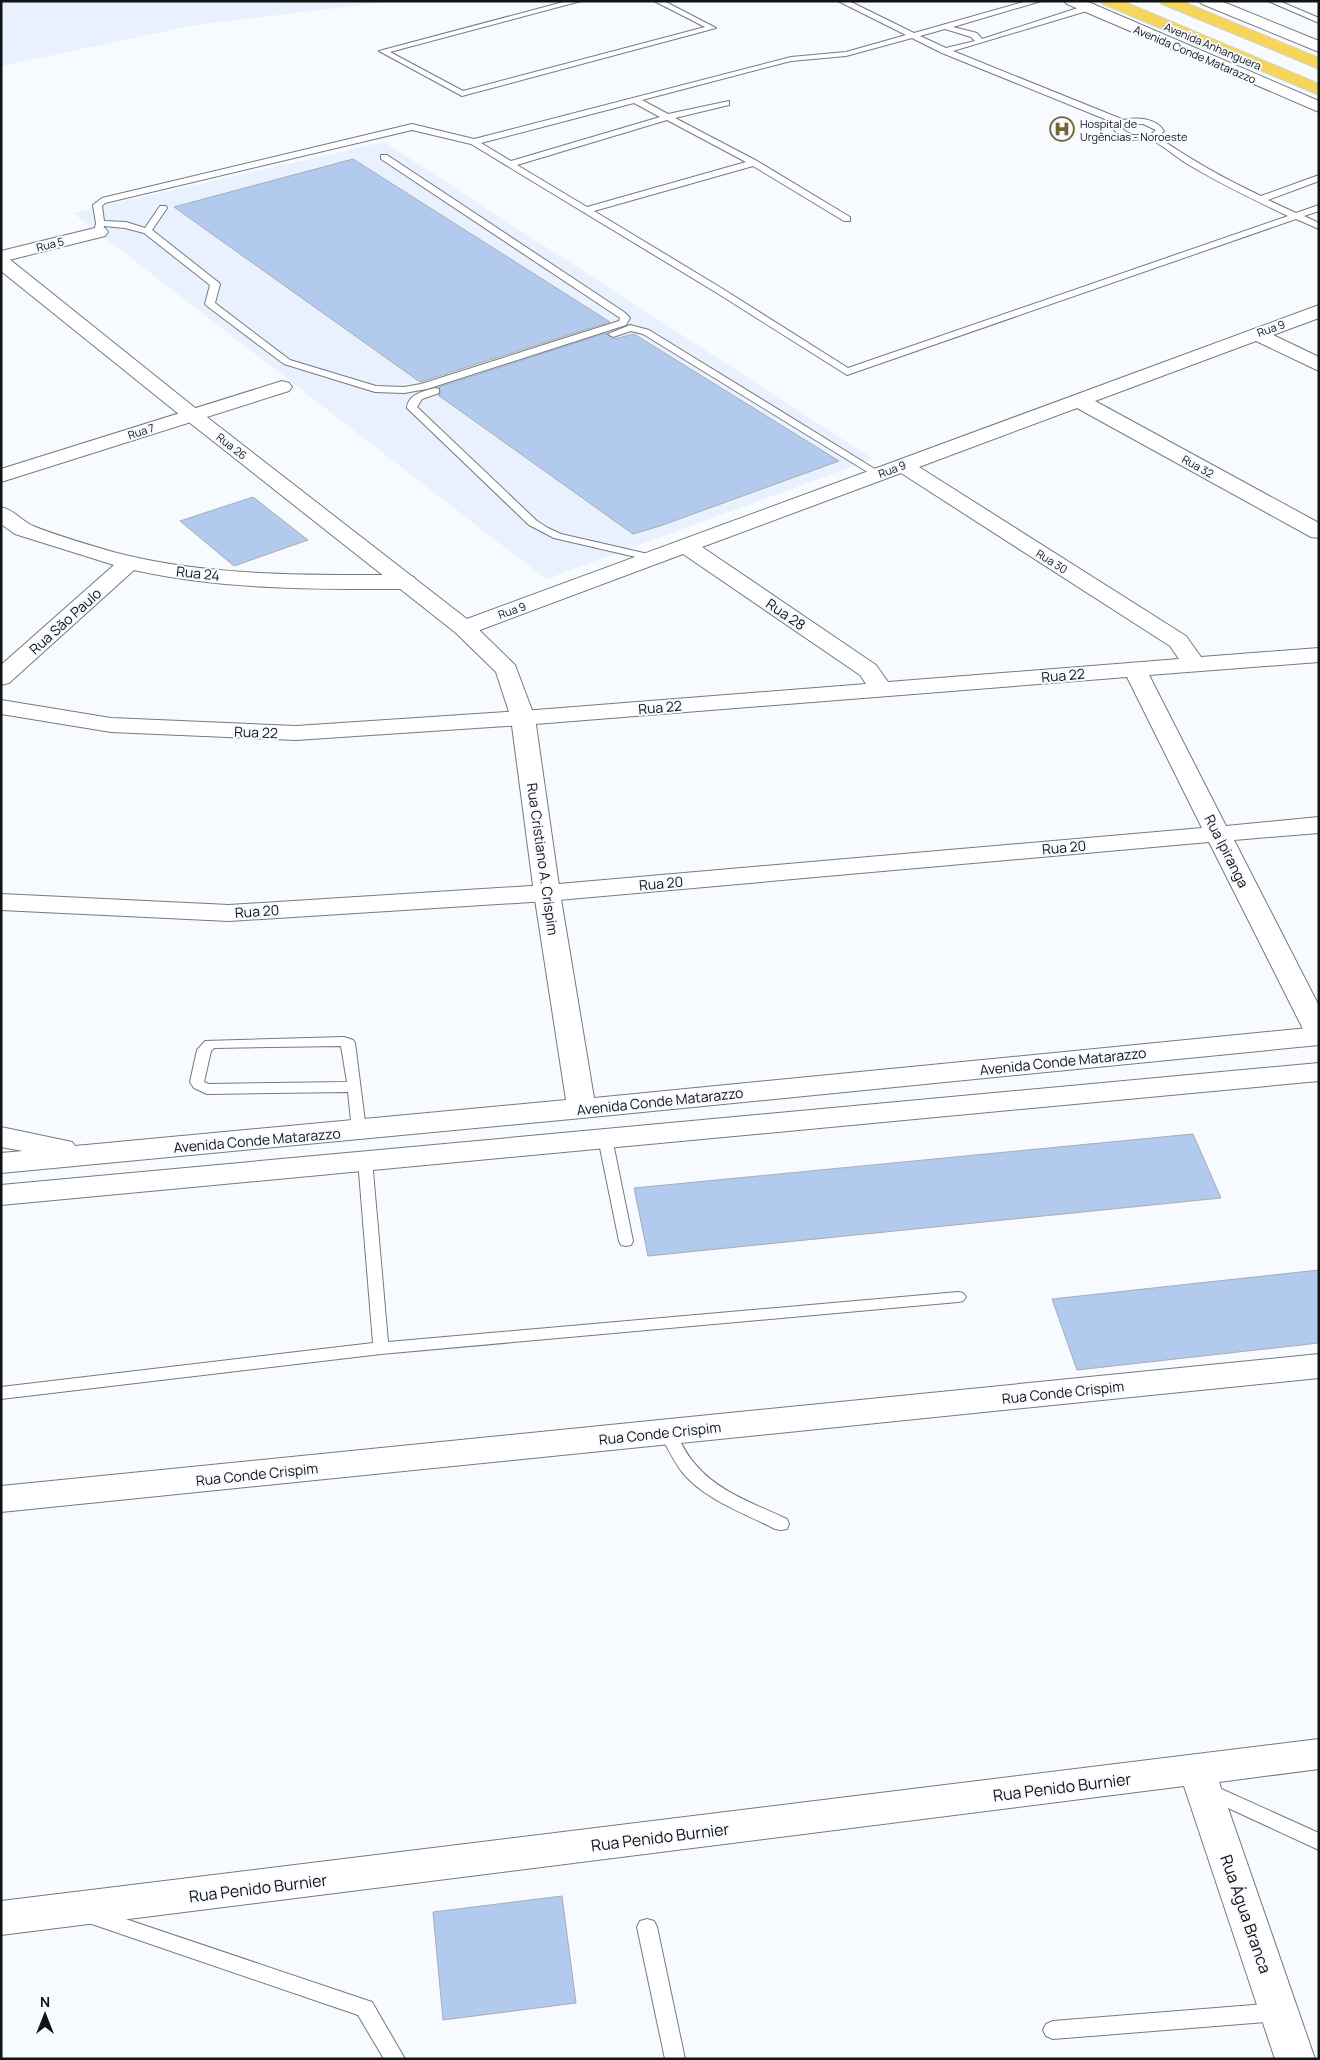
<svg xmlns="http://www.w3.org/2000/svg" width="1320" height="2060" font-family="Manrope,sans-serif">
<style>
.built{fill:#e8f1fd}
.building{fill:#b1caed;stroke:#a9adb2}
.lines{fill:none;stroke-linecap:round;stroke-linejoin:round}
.lane-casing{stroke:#767a7f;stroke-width:2}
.street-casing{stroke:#767a7f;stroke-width:2}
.secondary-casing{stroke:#767a7f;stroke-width:2}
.highway-casing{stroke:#d4d4d5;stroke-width:2}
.lane{fill:#fff;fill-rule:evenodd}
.street{fill:#fff;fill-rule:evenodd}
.secondary{fill:#fff;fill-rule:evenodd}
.highway{fill:#f5d55a;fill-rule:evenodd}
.labels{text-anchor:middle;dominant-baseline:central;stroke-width:4;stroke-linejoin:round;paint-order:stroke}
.far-street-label{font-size:11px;fill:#111214;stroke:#f7fafe}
.far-poi-label{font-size:11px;fill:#111214;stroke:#f7fafe;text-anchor:start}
.street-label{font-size:14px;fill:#111214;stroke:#f7fafe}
.near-street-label{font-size:16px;fill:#111214;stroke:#f7fafe}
</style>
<rect width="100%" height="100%" fill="#f7fafe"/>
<g class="built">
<polygon points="1,1 394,1 195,25 1,66"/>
<polygon points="384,142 873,459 546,579 73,213"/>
</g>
<g class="building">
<polygon points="353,159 610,322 420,382 174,207"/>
<polygon points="606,333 614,339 634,334 839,461 660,526 633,534 438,395 441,393 439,387"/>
<polygon points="253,497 308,540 234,566 180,521"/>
<polygon points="1193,1134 1221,1198 648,1256 634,1188"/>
<polygon points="1319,1270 1319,1343 1077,1370 1052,1299"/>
<polygon points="562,1896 576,2003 443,2020 433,1912"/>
</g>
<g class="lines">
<g class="lane-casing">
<g id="lane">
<polygon points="567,1 581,1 390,52 463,91 705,27 654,1 664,1 716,28 462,96 379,51"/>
<path d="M 838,1 L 849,1 L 914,33 L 1027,1 L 1041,1 L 953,27 L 977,33 L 982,39 L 1084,6 L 1090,6 L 1090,10 L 953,51 L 1124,120 C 1137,117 1156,118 1164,131 L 1158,137 C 1191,160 1225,179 1261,196 L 1319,175 L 1319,181 L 1268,200 L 1296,213 L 1319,205 L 1319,211 L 1304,216 L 1319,223 L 1319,229 L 1296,219 L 847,375 L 717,293 L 471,144 L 412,130 L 105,203 L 102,206 L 104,221 L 126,222 L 145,228 L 160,206 L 166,206 L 167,208 L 152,230 L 218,282 L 220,284 L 215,303 L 290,360 L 376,386 L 404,387 L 421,384 L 619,321 L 620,318 L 381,159 L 381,155 L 387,155 L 624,312 L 630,318 L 626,325 L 427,389 L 404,393 L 375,392 L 284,364 L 207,306 L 205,304 L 210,285 L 144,233 L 125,228 L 104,226 L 102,234 L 99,235 L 94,232 L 96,223 L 93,205 L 102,198 L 412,124 L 474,139 L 791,57 L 846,52 L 906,35 ZM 945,29 L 971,37 L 975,41 L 946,48 L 920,36 ZM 912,38 L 942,53 L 1117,124 L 1113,128 C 1126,149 1142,134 1154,141 C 1166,148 1177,158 1189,165 C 1221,184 1254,200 1288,216 L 848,368 L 723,289 L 594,211 L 753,166 L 844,221 L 850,221 L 850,217 L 757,161 L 675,118 L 729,105 L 729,101 L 668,114 L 642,100 L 791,61 L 846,56 ZM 634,103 L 660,117 L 511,161 L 481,143 ZM 667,120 L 746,162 L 587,207 L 517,165 ZM 1129,124 L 1143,124 L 1156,130 L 1150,135 L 1132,135 L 1122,129 Z"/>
<polygon points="1268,1 1279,1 1319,18 1319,23"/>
<polygon points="630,325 649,330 883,474 882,476 874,476 643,334 631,331 613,337 608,334"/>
<path d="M 435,388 L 439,389 L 439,393 L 422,399 L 417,407 L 537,521 L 548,528 L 561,534 L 657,556 L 658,558 L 657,560 L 653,561 L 554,538 L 529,525 L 407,408 C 408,394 424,391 435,388 Z"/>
<path d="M 344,1037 L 353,1040 L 355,1043 L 366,1130 L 364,1133 L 354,1133 L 352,1130 L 348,1092 L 207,1094 L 194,1088 L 190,1082 L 197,1050 L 205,1041 ZM 341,1046 L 347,1082 L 209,1084 L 204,1082 L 211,1051 L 214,1048 Z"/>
<polygon points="605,1133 610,1135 612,1138 633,1241 631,1245 626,1246 621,1245 619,1241 598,1138 600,1135"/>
<polygon points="365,1155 370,1157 372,1160 388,1342 958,1292 963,1293 966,1297 963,1301 958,1302 381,1354 1,1399 1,1387 373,1343 358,1160 360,1157"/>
<path d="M 667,1426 L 673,1428 C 680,1440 685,1453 695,1464 C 718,1492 755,1504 787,1519 L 789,1524 L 787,1529 L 781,1530 L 775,1529 C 744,1513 705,1500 682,1472 C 673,1460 666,1445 659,1432 L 661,1428 Z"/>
<polygon points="1208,1783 1319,1833 1319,1850 1202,1796 1199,1791 1202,1786"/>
<polygon points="90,1907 372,2002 405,2059 384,2059 358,2015 83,1921 81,1915 83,1909"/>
<polygon points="647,1919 654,1921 657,1927 685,2059 665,2059 637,1927 640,1921"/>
<polygon points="1279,2003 1286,2006 1289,2012 1286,2018 1279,2021 1053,2039 1046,2036 1043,2030 1046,2024 1053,2021"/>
</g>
</g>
<g class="street-casing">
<g id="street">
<polygon points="99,227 105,228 108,232 105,236 1,262 1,251"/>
<path d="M 1319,305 L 1319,318 L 1273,335 L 1319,357 L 1319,371 L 1256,341 L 1095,401 L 1319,523 L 1319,538 L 1311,537 L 1077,408 L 919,467 L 1186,636 L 1201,657 L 1319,648 L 1319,662 L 1149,675 L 1226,826 L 1319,817 L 1319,833 L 1234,840 L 1319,1006 L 1319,1042 L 1309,1039 L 1305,1033 L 1209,842 L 547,901 L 229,921 L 1,910 L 1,894 L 229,905 L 547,885 L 1202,828 L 1127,677 L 523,725 L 296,740 L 111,732 L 1,714 L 1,700 L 111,718 L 296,726 L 523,711 L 866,684 L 860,675 L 683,554 L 472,633 L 464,635 L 456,633 L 453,628 L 456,623 ZM 901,473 L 1170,646 L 1179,659 L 888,682 L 876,665 L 702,547 Z"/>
<polygon points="282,381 289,383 292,387 289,391 1,482 1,469"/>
<path d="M 1,507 C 14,510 22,521 33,526 C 58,536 86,544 113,552 C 207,577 309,575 406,575 L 414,577 L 417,582 L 414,587 L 406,589 C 316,589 223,590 134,570 L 9,683 L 1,685 L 1,665 L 114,565 L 15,534 L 1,524 Z"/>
<polygon points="1319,1354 1319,1378 1,1512 1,1486"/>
<polygon points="1319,1739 1319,1769 1219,1782 1315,2059 1275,2059 1184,1786 1,1935 1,1901"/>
</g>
</g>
<g class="secondary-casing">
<g id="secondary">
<polygon points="1064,1 1086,1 1319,101 1319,112 1067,4"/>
<polygon points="1199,1 1221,1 1319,41 1319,52 1202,4"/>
<polygon points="1,257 8,258 199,411 472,623 515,665 535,718 560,893 594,1098 1319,1027 1319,1045 582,1118 1,1173 1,1153 23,1151 1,1147 1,1127 72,1142 75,1146 566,1100 534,893 511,718 496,672 456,633 185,419 1,271"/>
<polygon points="1319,1063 1319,1081 1,1205 1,1185"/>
</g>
</g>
<g class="highway-casing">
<g id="highway">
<polygon points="1100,1 1122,1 1319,84 1319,95 1103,4"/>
<polygon points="1159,1 1181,1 1319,58 1319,69 1162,4"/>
</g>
</g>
<use href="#lane" class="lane"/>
<use href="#street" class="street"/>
<use href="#secondary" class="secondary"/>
<use href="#highway" class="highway"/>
</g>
<defs>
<g id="hospital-ring" transform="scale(1.25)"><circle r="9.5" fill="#f7fafe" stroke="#736432" stroke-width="1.5"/><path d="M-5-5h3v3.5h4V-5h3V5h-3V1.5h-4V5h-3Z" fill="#736432"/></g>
</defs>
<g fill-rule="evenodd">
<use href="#hospital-ring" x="1062" y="129"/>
</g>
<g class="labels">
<g class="far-street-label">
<text transform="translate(1213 46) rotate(23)">Avenida Anhanguera</text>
<text transform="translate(1195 54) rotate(23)">Avenida Conde Matarazzo</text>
<text transform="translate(50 244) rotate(-14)">Rua 5</text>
<text transform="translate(1271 328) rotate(-20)">Rua 9</text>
<text transform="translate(141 431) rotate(-18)">Rua 7</text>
<text transform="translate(232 446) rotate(38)">Rua 26</text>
<text transform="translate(1198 466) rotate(29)">Rua 32</text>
<text transform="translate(892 469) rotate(-21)">Rua 9</text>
<text transform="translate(1052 561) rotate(32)">Rua 30</text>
<text transform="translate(512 610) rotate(-20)">Rua 9</text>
</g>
<g class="far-poi-label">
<text x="1080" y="123">Hospital de<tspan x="1080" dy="13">Urgências - Noroeste</tspan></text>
</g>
<g class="street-label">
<text transform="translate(198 573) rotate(6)">Rua 24</text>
<text transform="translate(786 614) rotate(34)">Rua 28</text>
<text transform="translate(65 621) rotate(-42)">Rua São Paulo</text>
<text transform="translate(1063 675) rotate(-5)">Rua 22</text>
<text transform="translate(660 707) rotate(-5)">Rua 22</text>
<text transform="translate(256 732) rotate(2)">Rua 22</text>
<text transform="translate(1064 847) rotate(-5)">Rua 20</text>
<text transform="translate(1227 851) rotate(63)">Rua Ipiranga</text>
<text transform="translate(543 859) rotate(82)">Rua Cristiano A. Crispim</text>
<text transform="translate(661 883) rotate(-5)">Rua 20</text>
<text transform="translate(257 911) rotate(-4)">Rua 20</text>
<text transform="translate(1063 1061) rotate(-6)">Avenida Conde Matarazzo</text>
<text transform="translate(660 1101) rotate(-6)">Avenida Conde Matarazzo</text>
<text transform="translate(257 1140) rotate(-5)">Avenida Conde Matarazzo</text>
<text transform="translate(1063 1392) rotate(-6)">Rua Conde Crispim</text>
<text transform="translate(660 1433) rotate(-6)">Rua Conde Crispim</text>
<text transform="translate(257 1474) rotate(-6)">Rua Conde Crispim</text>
</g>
<g class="near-street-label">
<text transform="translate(1062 1787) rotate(-7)">Rua Penido Burnier</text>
<text transform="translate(660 1837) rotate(-7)">Rua Penido Burnier</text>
<text transform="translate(258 1888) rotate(-7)">Rua Penido Burnier</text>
<text transform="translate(1246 1914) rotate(71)">Rua Água Branca</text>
</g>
</g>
<rect width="1320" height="2060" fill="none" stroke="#111214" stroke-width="5"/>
<g transform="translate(45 2015)" stroke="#f7fafe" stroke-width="4" paint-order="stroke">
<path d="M0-4L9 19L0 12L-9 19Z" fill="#111214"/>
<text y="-8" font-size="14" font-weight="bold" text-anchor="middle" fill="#111214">N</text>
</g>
</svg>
